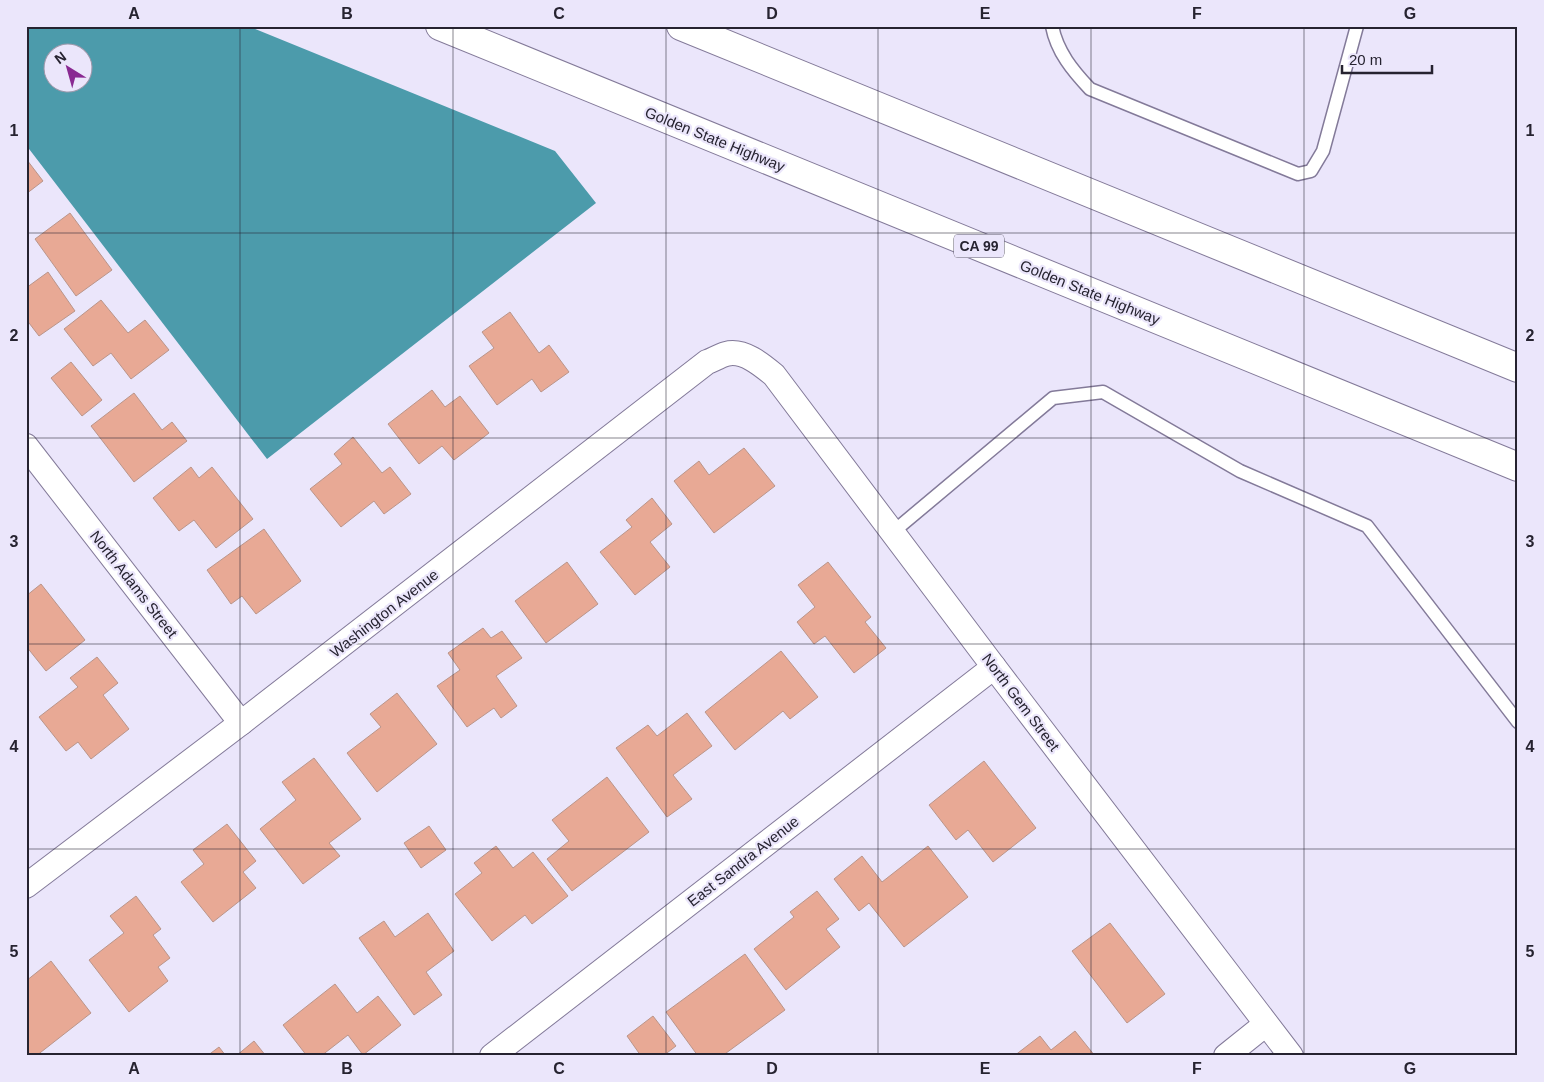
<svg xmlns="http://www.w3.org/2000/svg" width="1544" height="1082" font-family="Arial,sans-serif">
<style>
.water{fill:#4c9bab;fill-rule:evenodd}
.building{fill:#e8a995;stroke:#ba958a}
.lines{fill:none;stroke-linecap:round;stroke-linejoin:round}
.lane-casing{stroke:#837a99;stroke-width:15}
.street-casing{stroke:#837a99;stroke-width:26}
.highway-casing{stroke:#837a99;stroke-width:30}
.lane{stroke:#fff;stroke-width:12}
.street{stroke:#fff;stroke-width:24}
.highway{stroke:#fff;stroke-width:28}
.grid{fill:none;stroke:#262330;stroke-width:1;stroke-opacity:0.55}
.labels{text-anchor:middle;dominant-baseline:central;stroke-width:4.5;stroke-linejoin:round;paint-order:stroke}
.shield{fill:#ebe6fb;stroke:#615e6d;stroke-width:1}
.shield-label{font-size:14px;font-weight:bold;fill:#262330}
.street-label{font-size:15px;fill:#262330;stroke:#ebe6fb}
.neatline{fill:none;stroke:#262330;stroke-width:2}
.grid-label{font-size:16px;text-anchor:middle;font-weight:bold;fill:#262330}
</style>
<rect width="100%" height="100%" fill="#ebe6fb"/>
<path class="water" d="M 26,26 L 248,26 L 555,151 L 596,203 L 267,459 L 26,145 ZM 52,52 L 82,52 L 82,82 L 52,82 Z"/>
<g class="building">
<polygon points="27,160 43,181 26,194 26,161"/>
<polygon points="70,213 112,270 76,296 35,239"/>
<polygon points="48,272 75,311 39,336 26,319 26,288"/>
<polygon points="101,300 128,333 145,320 169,350 131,379 111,353 93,366 64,329"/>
<polygon points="510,312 539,353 549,345 569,372 541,392 532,379 497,405 469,366 494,348 482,332"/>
<polygon points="71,362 102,400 82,416 51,378"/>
<polygon points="432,390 445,407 460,396 489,433 454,460 442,446 419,464 388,424"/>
<polygon points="134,393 162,430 172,422 187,441 134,482 91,426"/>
<polygon points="353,437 382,473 390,467 411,494 384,514 374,501 341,527 310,489 342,464 334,454"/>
<polygon points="744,448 775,486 714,533 674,481 699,461 709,475"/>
<polygon points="191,467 199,478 212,467 253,519 216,548 194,520 179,531 153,498"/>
<polygon points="652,498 672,524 650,542 670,567 635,595 600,552 632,527 626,520"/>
<polygon points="264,529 301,581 256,614 242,596 231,604 207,570"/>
<polygon points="567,562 598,604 546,643 515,601"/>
<polygon points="828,562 871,617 865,622 886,648 854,673 825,636 814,644 797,622 815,607 798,585"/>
<polygon points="41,584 85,640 46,671 26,646 26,596"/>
<polygon points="483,628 491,638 502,631 522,658 496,676 517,706 501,718 494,708 467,727 437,686 460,670 448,653"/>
<polygon points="781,651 818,697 790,719 783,711 735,750 705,712"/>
<polygon points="97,657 118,683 103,695 129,729 91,759 78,742 66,751 39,717 78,687 70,678"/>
<polygon points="397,693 437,744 377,792 347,753 381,727 370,714"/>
<polygon points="687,713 712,746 673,775 692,799 667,817 616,748 648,725 657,736"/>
<polygon points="314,758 361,819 329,843 340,856 303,884 260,829 296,800 282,782"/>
<polygon points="984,761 1036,828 993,862 968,830 956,840 929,805"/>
<polygon points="607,777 649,832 572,891 547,859 569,841 552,820"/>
<polygon points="227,824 256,861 243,872 256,888 213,922 181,882 204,864 193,850"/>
<polygon points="429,826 446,850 421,868 404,843"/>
<polygon points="496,846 513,868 533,852 568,896 532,924 525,915 492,941 455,894 482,873 474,863"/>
<polygon points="928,846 968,897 904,947 869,903 859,911 834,879 862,856 882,882"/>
<polygon points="817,891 839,919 826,929 840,947 786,990 754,949 794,917 790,912"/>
<polygon points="136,896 161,929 153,935 170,958 158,967 168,981 129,1012 89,960 124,933 110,916"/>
<polygon points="428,913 454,951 426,972 442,995 414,1015 359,938 384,921 395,937"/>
<polygon points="1110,923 1165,994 1127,1023 1072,951"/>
<polygon points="745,954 785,1010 722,1056 698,1056 666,1012"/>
<polygon points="51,961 91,1013 36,1056 26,1056 26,1001 28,1000 26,997 26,981"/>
<polygon points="335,984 357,1013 378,996 401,1025 363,1055 348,1035 321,1056 307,1056 283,1025"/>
<polygon points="653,1016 676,1046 663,1056 641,1056 627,1036"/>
<polygon points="1075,1031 1095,1056 1014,1056 1040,1036 1051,1050"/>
<polygon points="254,1041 266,1056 236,1056"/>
<polygon points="219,1047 226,1056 207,1056"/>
</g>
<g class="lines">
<g class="lane-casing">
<g id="lane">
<path d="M 1052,26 C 1057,52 1073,71 1090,89 L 1298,174 L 1311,171 L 1323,151 L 1357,26"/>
<polyline points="893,532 1053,398 1103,392 1240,471 1367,526 1518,722"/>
</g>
</g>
<g class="street-casing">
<g id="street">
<polyline points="26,446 241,723"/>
<path d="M 26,886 L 241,723 L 707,362 C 713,360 719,356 726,354 C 743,349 762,365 774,375 L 994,667 L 1291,1056"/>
<polyline points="492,1056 994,667"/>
<polyline points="1226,1056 1266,1024"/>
</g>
</g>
<g class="highway-casing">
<g id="highway">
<polyline points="440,26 1518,467"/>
<polyline points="681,26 1518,368"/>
</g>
</g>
<use href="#lane" class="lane"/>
<use href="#street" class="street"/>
<use href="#highway" class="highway"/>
</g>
<path class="grid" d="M 240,26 L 240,1056M 453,26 L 453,1056M 666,26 L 666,1056M 878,26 L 878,1056M 1091,26 L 1091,1056M 1304,26 L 1304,1056M 26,233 L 1518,233M 26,438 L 1518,438M 26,644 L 1518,644M 26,849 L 1518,849"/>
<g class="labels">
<rect class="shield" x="954" y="234.5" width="50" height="23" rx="4"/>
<g class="shield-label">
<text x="979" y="246">CA 99</text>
</g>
<g class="street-label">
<text transform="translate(715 139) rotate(22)">Golden State Highway</text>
<text transform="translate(1090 292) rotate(22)">Golden State Highway</text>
<text transform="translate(134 584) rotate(52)">North Adams Street</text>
<text transform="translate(384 613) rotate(-38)">Washington Avenue</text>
<text transform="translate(1021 702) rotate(53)">North Gem Street</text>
<text transform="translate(743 861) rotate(-38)">East Sandra Avenue</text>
</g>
</g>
<rect width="1544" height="1082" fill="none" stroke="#ebe6fb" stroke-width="55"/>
<g transform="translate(68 68) rotate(323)"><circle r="24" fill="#ebe6fb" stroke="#9c98aa"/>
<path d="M0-4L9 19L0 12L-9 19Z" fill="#892992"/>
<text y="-8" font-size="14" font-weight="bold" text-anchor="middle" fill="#262330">N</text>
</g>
<path d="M1342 65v8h90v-8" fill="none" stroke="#262330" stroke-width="2.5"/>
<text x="1349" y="65" font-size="15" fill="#262330" stroke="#ebe6fb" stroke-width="4" paint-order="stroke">20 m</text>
<rect x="28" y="28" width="1488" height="1026" class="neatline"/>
<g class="grid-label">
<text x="134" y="19">A</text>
<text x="347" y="19">B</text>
<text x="559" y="19">C</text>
<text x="772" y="19">D</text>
<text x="985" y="19">E</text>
<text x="1197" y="19">F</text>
<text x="1410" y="19">G</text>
<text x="14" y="136">1</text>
<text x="1530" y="136">1</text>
<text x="14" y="341">2</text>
<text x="1530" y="341">2</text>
<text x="14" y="547">3</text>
<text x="1530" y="547">3</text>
<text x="14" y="752">4</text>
<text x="1530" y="752">4</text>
<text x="14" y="957">5</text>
<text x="1530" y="957">5</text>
<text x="134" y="1074">A</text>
<text x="347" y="1074">B</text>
<text x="559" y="1074">C</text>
<text x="772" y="1074">D</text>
<text x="985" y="1074">E</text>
<text x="1197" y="1074">F</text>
<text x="1410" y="1074">G</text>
</g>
</svg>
